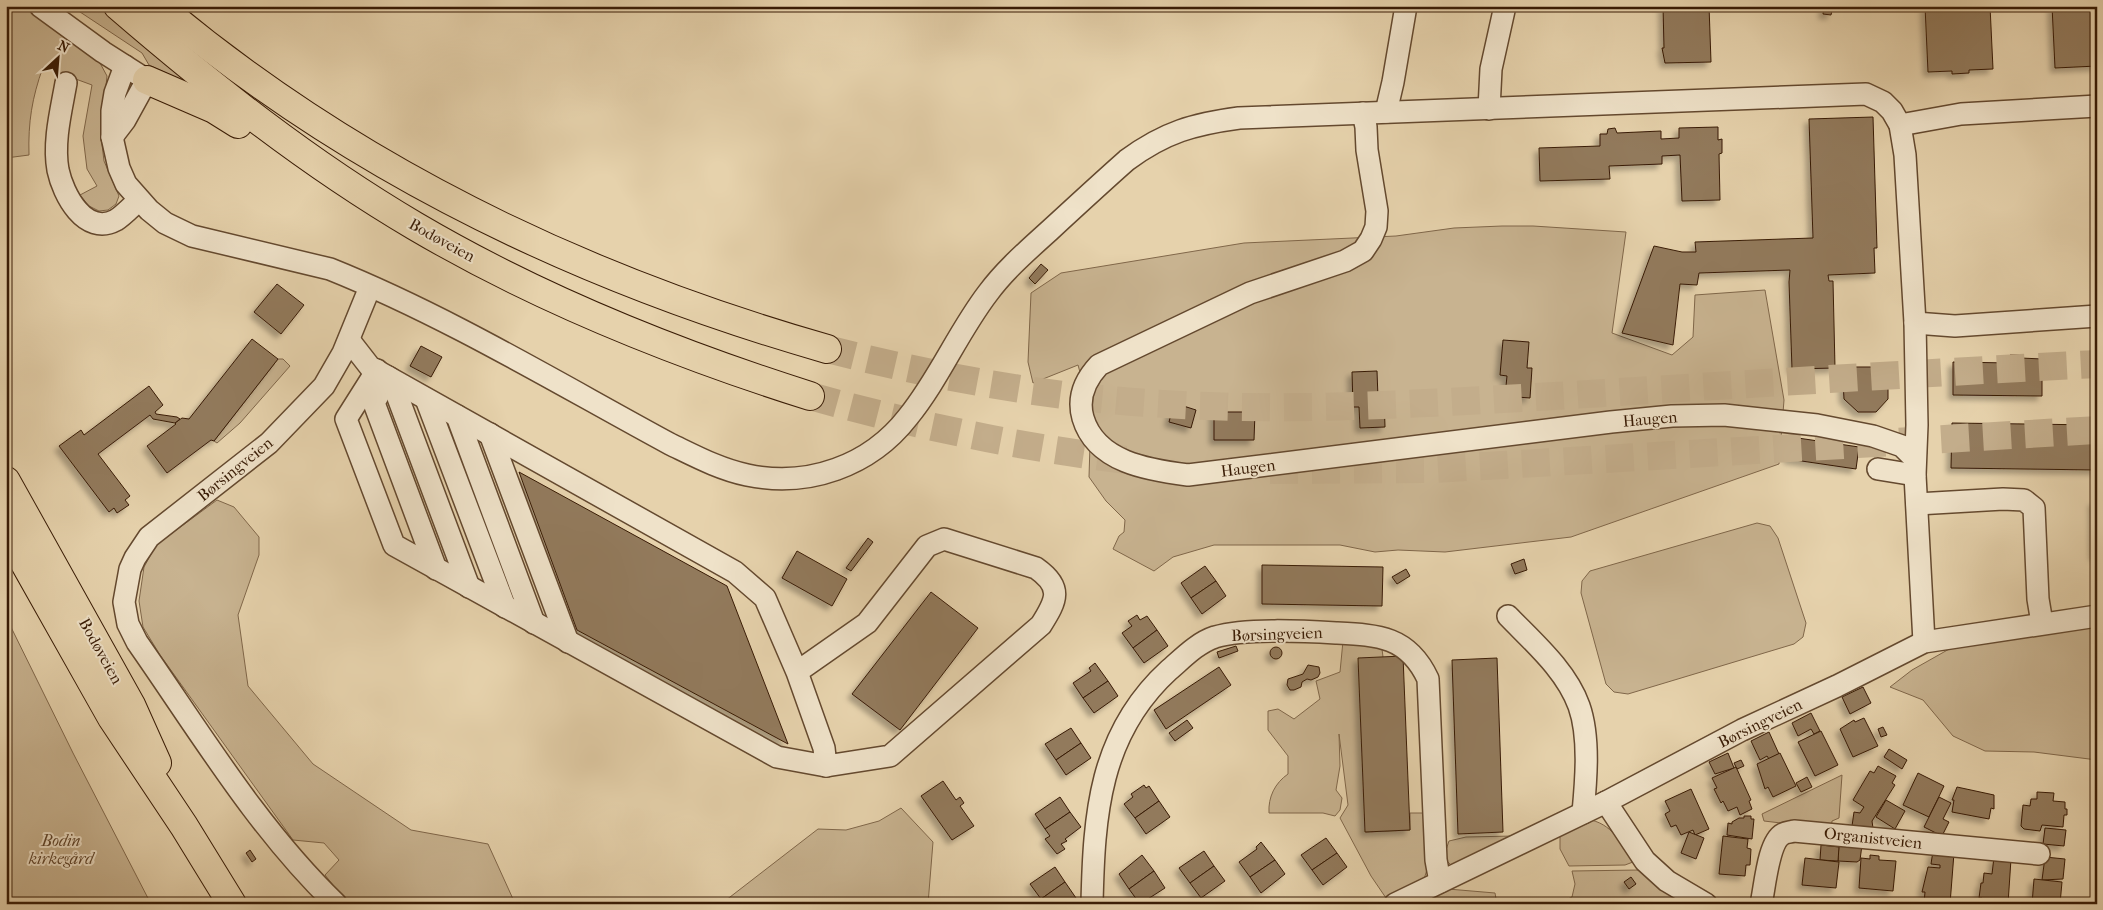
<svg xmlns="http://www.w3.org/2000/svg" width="2103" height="910" font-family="'IM FELL French Canon',serif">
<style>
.green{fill:#c8b390;stroke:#80674a}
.building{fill:#927a5c;stroke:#381b05;filter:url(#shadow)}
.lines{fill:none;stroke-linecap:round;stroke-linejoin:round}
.highway-tunnel{stroke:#c3ad8b;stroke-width:28;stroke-dasharray:28 14;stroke-linecap:butt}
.minor-casing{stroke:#64492f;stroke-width:24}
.major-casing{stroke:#381b05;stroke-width:30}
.highway-casing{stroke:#381b05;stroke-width:30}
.minor{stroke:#efe2c9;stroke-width:21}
.major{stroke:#e6d2ac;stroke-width:28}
.highway{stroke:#e6d2ac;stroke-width:28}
.labels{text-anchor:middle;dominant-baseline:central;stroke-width:4;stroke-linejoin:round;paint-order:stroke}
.street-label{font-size:16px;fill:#381b05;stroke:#efe2c9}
.park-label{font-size:16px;font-style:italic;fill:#5c4128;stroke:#efe2c9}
</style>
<defs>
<filter id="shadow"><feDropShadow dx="-4.5" dy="4.5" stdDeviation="2.5" flood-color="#0004"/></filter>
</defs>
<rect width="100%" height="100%" fill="#e6d2ac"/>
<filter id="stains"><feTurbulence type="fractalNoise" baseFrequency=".004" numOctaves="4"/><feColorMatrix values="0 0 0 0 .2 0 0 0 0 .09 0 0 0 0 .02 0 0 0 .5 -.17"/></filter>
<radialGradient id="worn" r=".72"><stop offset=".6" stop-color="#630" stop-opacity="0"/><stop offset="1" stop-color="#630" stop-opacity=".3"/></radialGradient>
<g class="green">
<path d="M 6,6 L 26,6 L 59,33 L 94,57 L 100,63 L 107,76 L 101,136 L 104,161 L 119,196 L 116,204 L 108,210 L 99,211 L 89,206 L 80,195 L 97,186 L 87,169 L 83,136 L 92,85 L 43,67 C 32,98 28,122 29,155 L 6,158 Z"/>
<polygon points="71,6 112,6 201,89 149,65 142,53"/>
<polygon points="1502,226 1533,226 1626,232 1612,333 1672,355 1693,337 1695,295 1765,290 1784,400 1779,464 1571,537 1445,552 1398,550 1375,552 1340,545 1214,545 1173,557 1154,571 1113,549 1119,536 1124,532 1125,520 1106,501 1089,477 1091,412 1078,365 1033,383 1028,362 1031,293 1061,273 1244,243 1396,236 1454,228"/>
<polygon points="278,359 283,359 290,366 240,423 217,443 214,441"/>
<polygon points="217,500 234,507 259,537 259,555 238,615 248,686 313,764 411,830 488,844 513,899 511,904 354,904 341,895 325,875 339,860 324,843 293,840 160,655 143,627 139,601 144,567 156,545"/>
<polygon points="1757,523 1770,526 1778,538 1806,623 1803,637 1794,644 1628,694 1614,692 1606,684 1581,593 1582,581 1590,571"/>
<polygon points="6,617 73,753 151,904 6,904"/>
<polygon points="2097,623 2097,760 2034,752 1985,751 1953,736 1923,700 1890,687 1912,670 1951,648"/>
<path d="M 1343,641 L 1381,641 L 1383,657 L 1366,832 L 1410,830 L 1410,813 L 1428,813 C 1428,829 1433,875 1419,885 C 1410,891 1397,894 1386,898 L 1371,876 L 1340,818 L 1348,805 L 1339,734 L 1340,766 L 1336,790 L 1342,798 L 1340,810 L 1335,816 L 1323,813 L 1269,813 C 1268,797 1275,783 1288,774 L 1288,756 L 1268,730 L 1268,711 L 1278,709 L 1294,719 L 1320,699 L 1316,681 L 1340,672 Z"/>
<polygon points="1842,775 1839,818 1832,821 1831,829 1764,821 1762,814"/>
<polygon points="901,808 933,842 928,904 721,904 818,829 846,830 879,821"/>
<path d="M 1587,819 C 1613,824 1619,841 1633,862 L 1625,865 L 1569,866 L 1560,849 L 1560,835 Z"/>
<polygon points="1514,836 1452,866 1447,861 1446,850 1449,841 1466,837"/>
<polygon points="1639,870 1649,880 1685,904 1558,904 1572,897 1575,884 1572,871"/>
<polygon points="1448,889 1495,893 1497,904 1418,904"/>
</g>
<g class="building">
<polygon points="1663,6 1709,6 1711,62 1665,63 1662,48 1664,48"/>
<polygon points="1824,6 1833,6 1831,15 1823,14"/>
<polygon points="1925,6 1990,6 1993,69 1969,70 1969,73 1952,74 1952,71 1928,72"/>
<polygon points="2052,6 2097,6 2097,66 2055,68"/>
<polygon points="1873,117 1877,248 1874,248 1875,273 1828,275 1829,281 1833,281 1835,368 1792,369 1789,282 1790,270 1699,273 1697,285 1680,284 1673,345 1622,333 1654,246 1682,252 1696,252 1695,242 1813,238 1809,119"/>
<polygon points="1718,127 1718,140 1722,139 1722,153 1719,154 1720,200 1682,201 1680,155 1662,156 1662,164 1609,166 1610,179 1540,181 1539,148 1600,146 1600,134 1607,134 1608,129 1615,128 1617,133 1661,131 1661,139 1679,138 1679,128"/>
<polygon points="1041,264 1048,270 1035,284 1029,278"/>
<polygon points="277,284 304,305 281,334 254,312"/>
<polygon points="252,339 278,359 214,441 211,440 167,473 147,446 176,424 175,423 182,418 189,419"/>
<polygon points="1503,340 1529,342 1527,368 1532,368 1530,398 1505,396 1507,376 1500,375"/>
<polygon points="421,346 442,357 431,377 410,366"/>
<polygon points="2010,355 2019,355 2021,358 2042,359 2042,396 1953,395 1953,362 2010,363"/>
<polygon points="1856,367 1875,367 1888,380 1888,399 1876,412 1858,412 1844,399 1843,381"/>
<polygon points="1377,371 1378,398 1384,397 1385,427 1360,428 1359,407 1353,407 1352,372"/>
<polygon points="149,386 163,405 155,412 156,414 177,417 180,419 175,423 153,419 150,415 98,454 130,496 125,500 129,505 117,513 114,508 109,512 59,446 81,430 84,435"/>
<polygon points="1174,403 1196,410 1191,428 1169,422"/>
<polygon points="1214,412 1255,412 1254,440 1214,440"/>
<polygon points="1952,423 2097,425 2097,470 1951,468"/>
<polygon points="1791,437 1859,447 1856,469 1788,459"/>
<polygon points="519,472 727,586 788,744 577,630"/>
<polygon points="2093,501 2097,501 2097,556 2094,556"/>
<polygon points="868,538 873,542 851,571 846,568"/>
<polygon points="797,551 847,579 832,606 782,578"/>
<polygon points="1524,559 1527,570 1515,574 1511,564"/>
<polygon points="1262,565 1383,567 1382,606 1262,604"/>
<polygon points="1205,566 1216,581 1191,598 1181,583"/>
<polygon points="1406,569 1410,576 1397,584 1392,577"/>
<polygon points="1216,581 1226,596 1202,614 1191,598"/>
<polygon points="931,592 978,628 900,730 852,694"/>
<polygon points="1137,615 1140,620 1147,616 1157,630 1133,648 1122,633 1132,626 1128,621"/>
<polygon points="1157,630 1168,646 1144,663 1133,648"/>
<polygon points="1236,646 1238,651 1219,658 1217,652"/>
<circle cx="1276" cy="653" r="6"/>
<polygon points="1403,656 1410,830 1365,832 1358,658"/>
<polygon points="1497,658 1503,832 1458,834 1452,660"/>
<polygon points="1095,663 1108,681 1083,698 1073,683 1091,671 1089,668"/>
<polygon points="1308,665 1319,667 1320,673 1318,677 1311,680 1307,679 1302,682 1301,687 1294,690 1290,690 1287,685 1288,679 1303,674"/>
<polygon points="1219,667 1231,685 1166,729 1154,710"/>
<polygon points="1108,681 1118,696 1094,713 1083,698"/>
<polygon points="1863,687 1871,703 1850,714 1842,697"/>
<polygon points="1811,713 1820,731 1814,734 1811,729 1798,736 1792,723"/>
<polygon points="1864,718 1878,746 1853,757 1840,729 1854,720 1855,722"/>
<polygon points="1187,720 1193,728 1175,741 1169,733"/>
<polygon points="1883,727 1887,735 1881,737 1878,729"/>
<polygon points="1071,728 1081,743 1056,760 1045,744"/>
<polygon points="1821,731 1838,765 1815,776 1798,742"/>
<polygon points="1769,732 1779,754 1769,759 1767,756 1760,760 1751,741"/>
<polygon points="1081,743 1091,758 1066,775 1056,760"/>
<polygon points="1889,749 1907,760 1902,769 1884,757"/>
<polygon points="1728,753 1734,768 1715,774 1709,762"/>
<polygon points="1780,753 1796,786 1773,797 1768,787 1765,789 1757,764"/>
<polygon points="1741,760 1744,766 1737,769 1734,763"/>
<polygon points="1878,766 1896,776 1892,783 1895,785 1872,821 1873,828 1852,826 1854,812 1860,813 1864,807 1853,800 1870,771 1874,773"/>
<polygon points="1736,767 1751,800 1749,801 1752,809 1740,815 1737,807 1728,811 1723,801 1721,803 1714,789 1717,788 1712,778"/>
<polygon points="1918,773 1944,786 1929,817 1903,805"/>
<polygon points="1807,777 1812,787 1801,792 1796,783"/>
<polygon points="943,781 956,800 960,797 964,803 960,806 974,826 952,840 921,796"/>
<polygon points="1144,785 1146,788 1149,786 1159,801 1135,818 1124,804 1133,797 1131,794"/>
<polygon points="1957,787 1994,795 1994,809 1991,808 1989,819 1952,812 1954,800 1952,800"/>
<polygon points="1691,789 1709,829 1695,835 1693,830 1681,835 1676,825 1671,827 1665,814 1670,811 1665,801"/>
<polygon points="2037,792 2054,793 2053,801 2065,802 2065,809 2067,809 2067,815 2064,815 2063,827 2042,825 2040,831 2024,829 2021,826 2023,805 2030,806 2031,799 2037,799"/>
<polygon points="1060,797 1070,812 1045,829 1035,814"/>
<polygon points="1939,797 1951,803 1943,819 1949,822 1942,836 1924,827"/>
<polygon points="1886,800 1905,811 1895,829 1876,817"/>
<polygon points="1159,801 1170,817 1146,834 1135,818"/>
<polygon points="1070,812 1081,827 1065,839 1067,841 1061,844 1065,849 1057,854 1045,839 1050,836 1045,829"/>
<polygon points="1744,816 1751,816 1751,819 1754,819 1752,839 1727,835 1728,823 1732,824 1732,822 1739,818 1744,818"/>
<polygon points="2045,828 2066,830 2064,846 2043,844"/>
<polygon points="1689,832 1704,838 1696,859 1681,853"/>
<polygon points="1723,836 1748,839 1747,848 1751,849 1750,865 1746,865 1745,876 1719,874"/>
<polygon points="1326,838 1337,853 1312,870 1301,855"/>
<polygon points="1261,842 1275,860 1250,877 1239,862 1257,849 1256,847"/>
<polygon points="1839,842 1862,845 1860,860 1857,862 1838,861"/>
<polygon points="1821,845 1839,847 1838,861 1820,860"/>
<polygon points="250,850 256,859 252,862 246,853"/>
<polygon points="1204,851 1214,866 1190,883 1179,868"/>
<polygon points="1933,851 1954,853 1950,904 1924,903 1925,892 1922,892 1928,867 1940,868 1940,865 1931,864"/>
<polygon points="1337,853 1347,867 1323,885 1312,870"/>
<polygon points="1142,855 1154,871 1129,889 1119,874"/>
<polygon points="1870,855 1879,856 1879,860 1896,861 1893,891 1859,888 1861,858 1870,859"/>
<polygon points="1994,857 2011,859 2008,904 1981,904 1982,898 1979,898 1981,883 1983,883 1984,873 1992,874"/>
<polygon points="2045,857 2065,859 2063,879 2042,880"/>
<polygon points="1805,858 1839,862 1836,888 1802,885"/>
<polygon points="1275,860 1285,874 1261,893 1250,877"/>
<polygon points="1214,866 1225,881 1201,898 1190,883"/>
<polygon points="1055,867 1065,882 1041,899 1030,884"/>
<polygon points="1154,871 1165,888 1140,904 1129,889"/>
<polygon points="1631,877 1636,884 1629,889 1624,882"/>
<polygon points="2034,879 2062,882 2060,904 2032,904"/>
<polygon points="1065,882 1076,898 1067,904 1044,904 1041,899"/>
</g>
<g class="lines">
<g class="highway-tunnel">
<path d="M 827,349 C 933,376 1040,396 1149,403 C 1290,413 1431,403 1572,395 C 1747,384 1922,373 2097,364"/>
<path d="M 810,396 C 917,426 1024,448 1134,461"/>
<polyline points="1270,470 1434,469 2097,430"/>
</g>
<g class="minor-casing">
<g id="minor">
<polyline points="40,6 103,52 147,80 125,120 112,137"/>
<path d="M 125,66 L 115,93 L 112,111 L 112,137 L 119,168 L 126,184 L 149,210 L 165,223 L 192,236 L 330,269 C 447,316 559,384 670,444 C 695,456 719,469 747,475 C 808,488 870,466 908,417 C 939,379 958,332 988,293 C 1005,270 1027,251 1049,231 C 1075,207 1101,183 1127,160 C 1165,132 1194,124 1239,118 L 1866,94 L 1883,102 L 1892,111 L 1900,125 L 1905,155 L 1915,323 L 1917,425 L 1915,475 L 1924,642"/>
<path d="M 66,83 C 61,111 53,142 58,170 C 63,194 85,237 116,220 C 124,215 132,206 139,200"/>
<polyline points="1489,109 1491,69 1505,6"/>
<polyline points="1386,112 1393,82 1406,6"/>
<path d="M 1363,113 L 1366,127 L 1367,150 L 1377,211 L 1376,227 L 1371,239 L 1363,251 L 1345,261 L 1250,293 L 1099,365 C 1085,380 1077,397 1083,418 C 1096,462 1148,470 1188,475 L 1611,422 L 1672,416 L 1724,415 L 1817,425 L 1873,436 L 1902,446 L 1915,459"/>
<polyline points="1900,125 1961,114 2097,106"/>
<polyline points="1915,323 1955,326 2097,316"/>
<path d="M 349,340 L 370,367 L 735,572 L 765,598 L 797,672 L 824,748 L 826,766 L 890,756 L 1041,625 C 1057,600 1063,587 1036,568 L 944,539 L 927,546 L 867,623 L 797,672"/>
<polyline points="377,370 346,419 394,545 777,757 826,766"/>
<polyline points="388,377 374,403 436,569"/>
<polyline points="391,379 469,587"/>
<polyline points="426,399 505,607"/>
<polyline points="457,416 534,623"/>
<polyline points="490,434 568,642"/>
<polyline points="1878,469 1915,475"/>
<polyline points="1917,504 2003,499 2024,500 2034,508 2038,599 2042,623"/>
<path d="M 1508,616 C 1533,642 1566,670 1579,706 C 1590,737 1586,781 1583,813"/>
<polyline points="1606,802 1645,861 1667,881 1706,904"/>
<path d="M 336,904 C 257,828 200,732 137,642 L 128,624 L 124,602 L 130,569 L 135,558 L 149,537 L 269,443 L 324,386 L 343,353 L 370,287"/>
<path d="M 1092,904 C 1094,815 1099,734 1169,670 C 1183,658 1197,643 1215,637 C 1246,628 1303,631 1336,633 C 1378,635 1408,636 1428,679 L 1436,860 L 1440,882"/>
<polyline points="1395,904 1606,802 1742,730 1837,686 1924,642 2097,616"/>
<path d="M 1761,904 C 1765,887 1768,842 1783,834 C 1786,832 1791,832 1794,831 L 2039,854"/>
</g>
</g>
<g class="major-casing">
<g id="major">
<polyline points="6,481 131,705 157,763"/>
<polyline points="6,530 112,718 184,826 232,904"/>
</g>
</g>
<g class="highway-casing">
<g id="highway">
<path d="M 118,6 C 212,87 308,163 415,226 C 539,299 674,353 810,396"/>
<path d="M 159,6 C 355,171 582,279 827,349"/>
<polyline points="147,80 214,109 238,124"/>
</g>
</g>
<use href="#minor" class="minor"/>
<use href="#major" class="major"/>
<use href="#highway" class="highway"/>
</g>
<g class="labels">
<g class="street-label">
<text transform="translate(442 240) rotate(29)">Bodøveien</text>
<text transform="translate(1650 419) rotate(-5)">Haugen</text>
<text transform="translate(1248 468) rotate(-7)">Haugen</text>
<text transform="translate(235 469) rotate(-39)">Børsingveien</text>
<text transform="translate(1277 634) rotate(-2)">Børsingveien</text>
<text transform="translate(101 651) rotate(61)">Bodøveien</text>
<text transform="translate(1760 723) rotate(-26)">Børsingveien</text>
<text transform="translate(1873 838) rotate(6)">Organistveien</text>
</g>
<g class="park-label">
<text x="61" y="840">Bodin<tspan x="61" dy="18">kirkegård</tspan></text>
</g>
</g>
<rect width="2103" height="910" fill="none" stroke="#e6d2ac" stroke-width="25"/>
<rect x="8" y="8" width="2088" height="895" fill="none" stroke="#381b05" stroke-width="2.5"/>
<rect x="12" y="12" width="2078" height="885" fill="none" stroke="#381b05"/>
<g transform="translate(58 58) rotate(26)" stroke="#efe2c9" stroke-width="4" paint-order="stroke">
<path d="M0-4L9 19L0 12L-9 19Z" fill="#381b05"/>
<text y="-8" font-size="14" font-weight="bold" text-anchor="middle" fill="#381b05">N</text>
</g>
<rect width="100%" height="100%" filter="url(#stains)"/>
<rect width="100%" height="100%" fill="url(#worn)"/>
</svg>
